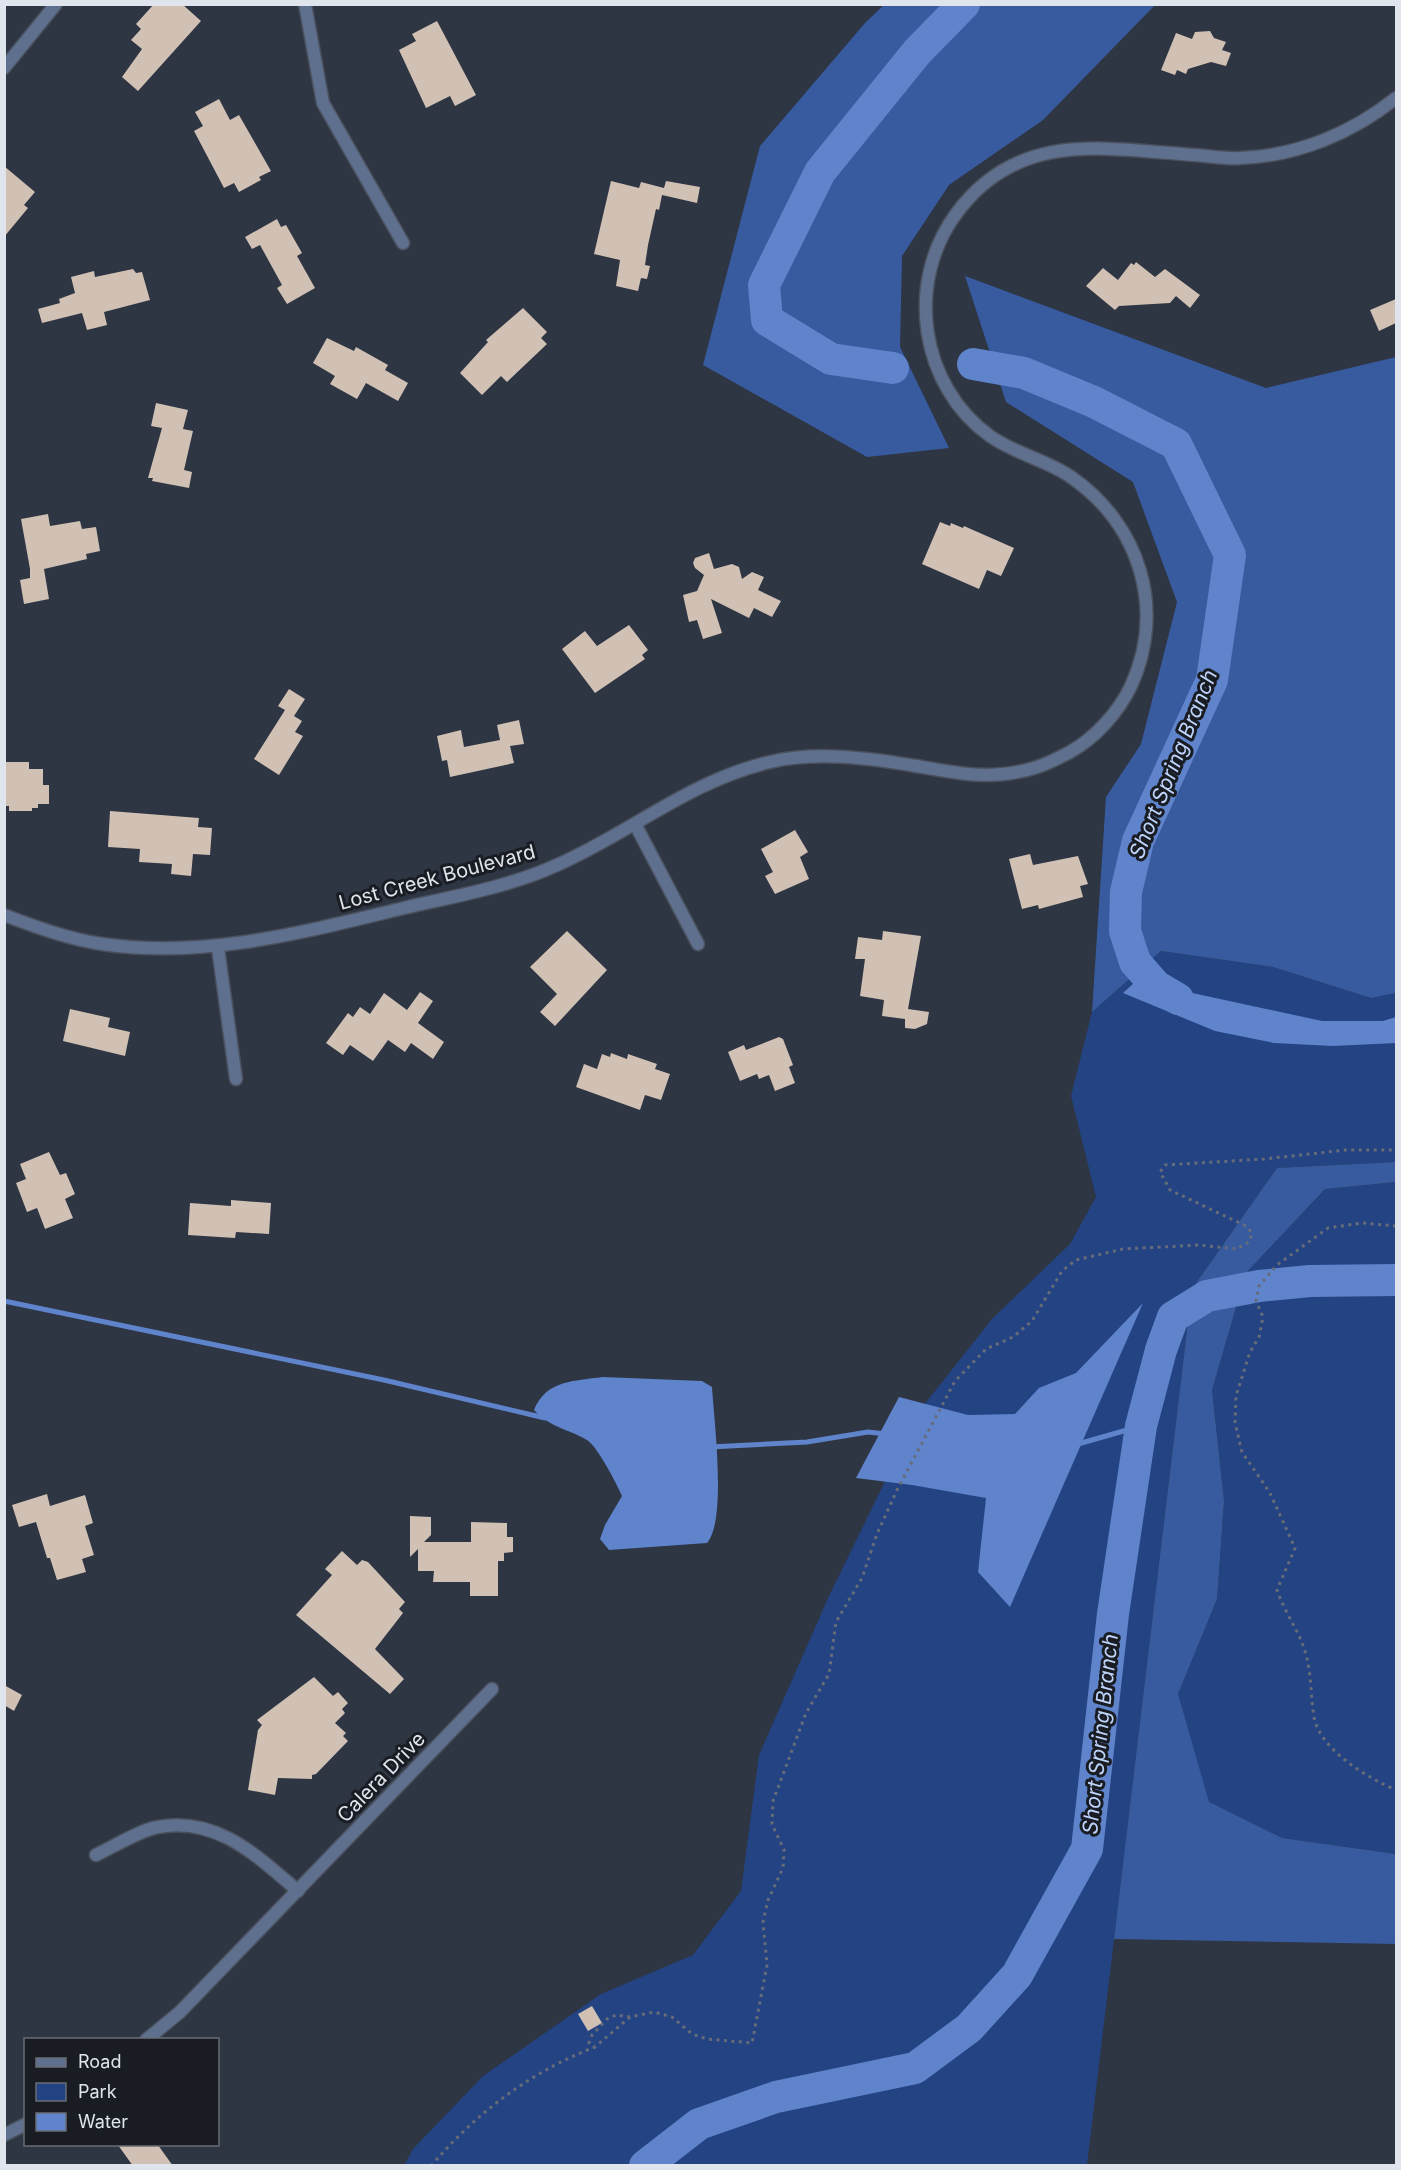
<svg xmlns="http://www.w3.org/2000/svg" width="1401" height="2170" font-family="Inter,sans-serif">
<style>
.green{fill:#244382}
.forest{fill:#385b9f}
.water{fill:#5f84cc}
.lines{fill:none;stroke-linecap:round;stroke-linejoin:round}
.stream{stroke:#5f84cc;stroke-width:5}
.river{stroke:#5f84cc;stroke-width:32}
.building{fill:#d1c1b4}
.minor-casing{stroke:#4a515e;stroke-width:15}
.tertiary-casing{stroke:#4a515e;stroke-width:15}
.path{stroke:#666c79;stroke-width:3;stroke-dasharray:3 4.5;stroke-linecap:butt}
.minor{stroke:#5f708f;stroke-width:12}
.tertiary{stroke:#5f708f;stroke-width:12}
.labels{text-anchor:middle;dominant-baseline:central;stroke-width:6;stroke-linejoin:round;paint-order:stroke}
.street-label{font-size:20px;fill:#dfe4ed;stroke:#191d23}
.water-label{font-size:21px;font-style:italic;fill:#bfd4fb;stroke:#191d23}
</style>
<rect width="100%" height="100%" fill="#2e3543"/>
<g class="green">
<polygon points="1161,951 1273,967 1371,998 1396,993 1396,1162 1277,1168 1192,1289 1087,2165 404,2166 413,2149 483,2076 601,1994 693,1955 741,1891 759,1755 829,1596 920,1410 992,1319 1070,1244 1096,1197 1071,1096 1092,1012"/>
<polygon points="1396,1182 1396,1854 1282,1838 1208,1802 1178,1694 1217,1599 1224,1501 1212,1390 1246,1273 1325,1189"/>
</g>
<g class="forest">
<polygon points="884,5 1155,5 1043,120 949,185 902,256 900,347 949,448 867,457 703,365 760,146 865,23"/>
<polygon points="965,276 1266,388 1396,357 1396,993 1371,998 1273,967 1161,951 1092,1012 1106,797 1141,744 1177,602 1133,482 1006,402"/>
<polygon points="1396,1162 1396,1182 1325,1189 1246,1273 1212,1390 1224,1501 1217,1599 1178,1694 1209,1802 1282,1838 1396,1854 1396,1944 1114,1939 1192,1289 1277,1168"/>
</g>
<g class="water">
<polygon points="1146,972 1183,991 1322,1021 1383,1021 1396,1017 1396,1043 1333,1046 1274,1043 1215,1031 1123,993"/>
<polygon points="1143,1303 1010,1607 978,1572 986,1498 912,1485 856,1478 899,1397 968,1415 1015,1414 1039,1388 1076,1373"/>
<path d="M 603,1377 L 702,1381 L 712,1387 C 714,1420 727,1520 707,1543 L 609,1550 L 600,1539 L 605,1525 L 622,1496 C 617,1484 597,1446 587,1440 C 568,1429 549,1427 534,1410 C 546,1380 574,1381 603,1377 Z"/>
</g>
<g class="lines">
<g class="stream">
<polyline points="4,1301 384,1380 545,1418"/>
<polyline points="1078,1444 1141,1426"/>
<polyline points="710,1447 807,1442 868,1432 886,1434"/>
</g>
<g class="river">
<polyline points="973,364 1024,373 1094,402 1176,444 1230,555 1212,680 1138,841 1126,892 1125,931 1135,962 1156,986 1178,999"/>
<polyline points="893,368 831,359 767,320 764,285 820,172 917,52 964,4"/>
<polyline points="645,2166 699,2124 776,2097 915,2068 969,2028 1017,1975 1087,1849 1113,1614 1141,1426 1161,1350 1173,1317 1207,1296 1259,1286 1310,1281 1396,1280"/>
</g>
</g>
<g class="building">
<polygon points="154,4 182,4 201,21 138,91 122,77 142,49 131,40 141,29 136,24"/>
<polygon points="437,21 476,95 455,106 450,96 426,108 399,50 416,41 412,34"/>
<polygon points="1210,31 1214,38 1226,42 1222,50 1231,53 1226,66 1211,62 1188,69 1186,74 1177,70 1175,75 1161,70 1176,33 1192,39 1195,32"/>
<polygon points="219,99 230,120 239,115 271,171 259,177 261,180 239,192 234,183 224,188 194,131 203,126 195,112"/>
<polygon points="4,166 35,192 24,205 28,208 4,237"/>
<polygon points="611,181 639,188 641,182 664,188 666,181 700,187 697,203 662,195 659,210 656,209 648,245 645,265 650,266 647,279 641,278 638,291 616,286 620,260 594,254"/>
<polygon points="277,219 281,227 286,225 302,253 297,256 315,288 287,304 277,288 282,285 260,245 252,249 245,237"/>
<polygon points="1136,262 1155,277 1165,269 1200,295 1190,308 1176,296 1170,303 1119,306 1115,310 1086,286 1103,268 1118,280 1131,263 1134,265"/>
<polygon points="133,269 136,273 142,272 150,300 104,312 107,325 87,330 82,313 42,323 38,309 60,303 59,299 75,293 71,277 94,271 95,277"/>
<polygon points="1396,299 1396,323 1379,331 1370,310"/>
<polygon points="523,308 547,332 541,338 547,344 507,382 501,376 482,395 460,373 488,342 486,340"/>
<polygon points="327,338 354,351 356,347 388,365 385,370 408,383 398,401 366,383 357,399 330,384 335,376 313,363"/>
<polygon points="156,403 188,410 183,429 193,431 184,470 192,472 189,488 152,481 153,478 148,478 162,428 151,426"/>
<polygon points="48,514 50,526 80,521 82,529 96,527 100,551 86,554 87,559 44,569 49,599 24,604 20,580 30,578 30,569 21,519"/>
<polygon points="940,522 950,526 951,523 963,528 964,526 1014,548 1001,576 987,570 979,589 922,564"/>
<polygon points="709,553 714,569 732,564 739,567 742,579 752,572 764,577 758,590 781,601 772,617 754,608 749,618 711,599 722,633 703,639 697,620 689,622 683,595 697,591 704,575 695,568 693,563 695,558"/>
<polygon points="629,625 648,650 642,655 645,659 595,693 562,649 585,631 597,646"/>
<polygon points="289,689 305,699 294,716 302,721 295,732 303,736 279,775 254,759 285,710 278,706"/>
<polygon points="519,720 524,744 510,746 514,763 450,777 447,760 442,761 437,736 461,730 464,747 500,740 497,725"/>
<polygon points="4,762 29,762 29,769 43,769 43,785 49,785 49,804 38,804 38,808 32,808 32,811 9,811 9,806 4,806"/>
<polygon points="110,811 199,818 198,827 212,828 210,855 193,854 191,876 171,874 172,864 139,862 140,849 108,847"/>
<polygon points="795,830 808,852 800,857 809,879 775,894 765,876 773,872 761,849"/>
<polygon points="1030,854 1033,865 1078,856 1088,884 1080,886 1083,897 1039,909 1038,905 1022,909 1009,859"/>
<polygon points="567,931 607,970 555,1026 540,1012 557,994 530,967"/>
<polygon points="883,931 921,936 908,1009 929,1012 927,1024 915,1029 905,1028 905,1019 882,1016 884,1000 860,996 865,959 855,959 858,937 882,940"/>
<polygon points="420,992 433,1001 418,1023 444,1042 433,1059 411,1043 405,1052 388,1040 373,1061 350,1045 343,1055 326,1043 348,1013 353,1017 360,1007 370,1014 384,993 407,1010"/>
<polygon points="70,1009 110,1018 108,1027 130,1032 125,1056 63,1041"/>
<polygon points="779,1037 783,1039 793,1065 789,1067 795,1083 775,1091 769,1075 759,1079 757,1074 740,1081 728,1052 744,1045 746,1050"/>
<polygon points="611,1053 627,1059 628,1054 657,1064 655,1069 670,1074 661,1100 645,1095 640,1110 576,1087 584,1064 597,1069 602,1054 610,1057"/>
<polygon points="49,1152 60,1175 66,1173 75,1194 65,1199 73,1218 45,1229 37,1208 27,1212 16,1183 26,1179 20,1164"/>
<polygon points="231,1200 271,1203 269,1234 236,1232 235,1238 188,1235 190,1203 231,1206"/>
<polygon points="47,1494 50,1506 85,1495 93,1523 85,1526 94,1555 82,1559 86,1572 57,1580 50,1558 47,1558 36,1522 19,1527 12,1505"/>
<polygon points="410,1516 431,1517 431,1535 424,1542 471,1542 471,1522 507,1523 507,1537 513,1537 513,1552 504,1553 504,1561 498,1561 498,1596 470,1596 470,1582 433,1582 434,1571 418,1571 418,1549 410,1557"/>
<polygon points="342,1551 357,1565 362,1560 368,1562 405,1602 399,1609 403,1613 375,1649 404,1679 390,1694 296,1615 332,1575 325,1569"/>
<polygon points="314,1677 333,1696 338,1692 348,1703 342,1709 345,1713 335,1723 346,1733 343,1736 348,1741 316,1774 312,1775 312,1779 278,1778 275,1795 248,1790 258,1730 262,1725 257,1720"/>
<polygon points="4,1685 22,1695 14,1711 4,1705"/>
<polygon points="592,2006 602,2023 588,2031 578,2014"/>
<polygon points="118,2145 158,2145 173,2166 133,2166"/>
</g>
<g class="lines">
<g class="minor-casing">
<g id="minor">
<polyline points="305,4 323,103 403,243"/>
<polyline points="4,68 56,4"/>
<polyline points="635,824 698,944"/>
<polyline points="218,948 236,1079"/>
<path d="M 96,1855 C 113,1847 140,1830 158,1827 C 217,1816 257,1856 298,1891"/>
<polyline points="146,2040 180,2012 492,1689"/>
<polyline points="4,2135 26,2124"/>
</g>
</g>
<g class="tertiary-casing">
<path id="tertiary" d="M 4,915 C 36,927 68,939 102,944 C 205,959 304,932 404,908 C 455,896 509,887 557,865 C 630,833 691,780 770,762 C 817,751 869,758 916,766 C 950,772 983,779 1017,772 C 1037,769 1053,761 1070,752 C 1095,738 1118,713 1131,686 C 1166,609 1140,525 1071,477 C 1047,460 1015,454 990,436 C 920,386 905,283 956,214 C 1018,129 1105,149 1195,155 C 1210,156 1226,159 1240,158 C 1298,156 1352,133 1396,98"/>
</g>
<g class="path">
<path d="M 1396,1226 L 1362,1223 L 1328,1228 L 1277,1265 L 1259,1286 L 1256,1301 L 1263,1317 L 1259,1337 L 1250,1352 L 1236,1396 L 1235,1423 L 1242,1452 L 1270,1493 L 1295,1548 L 1277,1590 C 1284,1611 1297,1628 1304,1648 C 1312,1671 1310,1694 1314,1717 C 1320,1750 1368,1778 1396,1790"/>
<polyline points="630,2017 595,2047 589,2043 592,2035 607,2019 616,2015 630,2017 654,2012 672,2017 692,2034 707,2039 752,2043 767,1965 763,1922 768,1900 783,1868 784,1850 772,1824 773,1801 806,1713 829,1674 836,1622 862,1578 877,1534 897,1490 955,1381 986,1349 1013,1337 1032,1321 1062,1271 1076,1260 1123,1249 1199,1245 1237,1249 1249,1242 1252,1233 1246,1226 1170,1190 1160,1172 1165,1165 1264,1159 1346,1150 1396,1150"/>
<path d="M 431,2166 C 476,2113 530,2072 595,2047"/>
</g>
<use href="#minor" class="minor"/>
<use href="#tertiary" class="tertiary"/>
</g>
<g class="labels">
<g class="street-label">
<text transform="translate(437 877) rotate(-15)">Lost Creek Boulevard</text>
<text transform="translate(381 1777) rotate(-46)">Calera Drive</text>
</g>
<g class="water-label">
<text transform="translate(1173 764) rotate(-68)">Short Spring Branch</text>
<text transform="translate(1100 1734) rotate(-84)">Short Spring Branch</text>
</g>
</g>
<rect width="1401" height="2170" fill="none" stroke="#dfe4ed" stroke-width="12"/>
<rect x="24" y="2038" width="195" height="108" fill="#191d23" stroke="#686d74" stroke-width="1.5"/>
<rect x="36" y="2058" width="30" height="9" fill="#5f708f" stroke="#686d74" stroke-width="1.5"/>
<text x="78" y="2068" font-size="18" fill="#dfe4ed">Road</text>
<rect x="36" y="2083" width="30" height="18" fill="#244382" stroke="#686d74" stroke-width="1.5"/>
<text x="78" y="2098" font-size="18" fill="#dfe4ed">Park</text>
<rect x="36" y="2113" width="30" height="18" fill="#5f84cc" stroke="#686d74" stroke-width="1.5"/>
<text x="78" y="2128" font-size="18" fill="#dfe4ed">Water</text>
</svg>
